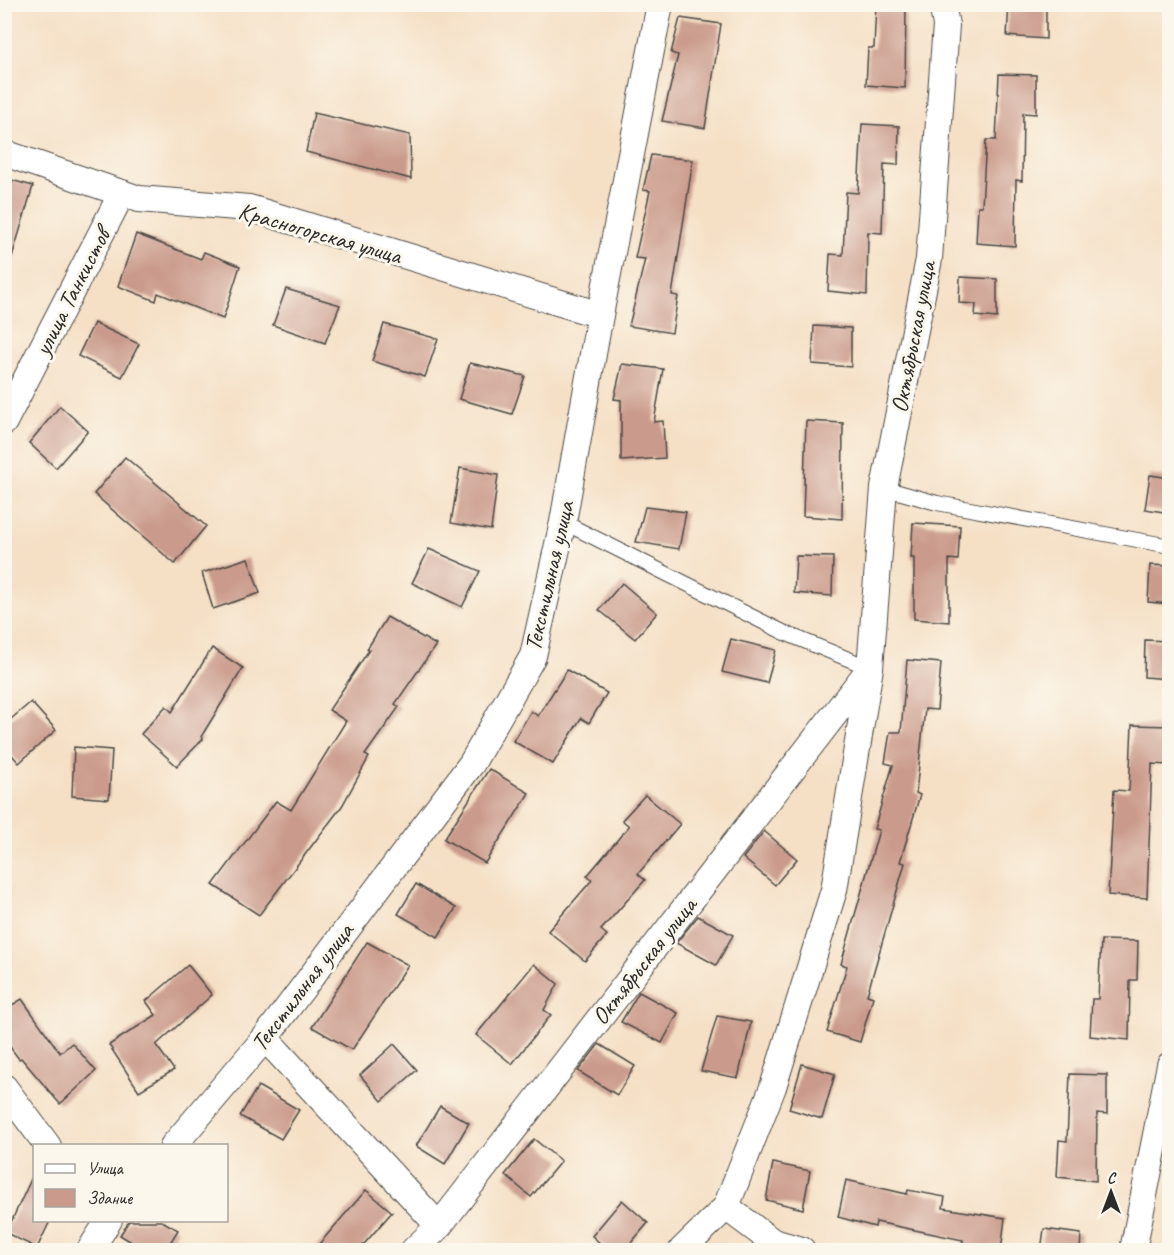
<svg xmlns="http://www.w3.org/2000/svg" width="1174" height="1255" font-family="Caveat,sans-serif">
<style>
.building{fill:#ca9b8c}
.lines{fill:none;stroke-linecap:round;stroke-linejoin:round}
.service-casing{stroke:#494642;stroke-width:16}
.minor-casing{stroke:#494642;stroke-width:28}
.service{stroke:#fff;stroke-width:14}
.minor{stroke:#fff;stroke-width:26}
.labels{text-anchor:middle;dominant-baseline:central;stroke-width:6;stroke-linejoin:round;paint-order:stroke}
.street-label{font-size:24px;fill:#2b2b2b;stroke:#fbf7ec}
</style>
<rect width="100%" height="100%" fill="#fbf7ec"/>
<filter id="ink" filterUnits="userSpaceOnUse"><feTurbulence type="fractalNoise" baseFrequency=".0167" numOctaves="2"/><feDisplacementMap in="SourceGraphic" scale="12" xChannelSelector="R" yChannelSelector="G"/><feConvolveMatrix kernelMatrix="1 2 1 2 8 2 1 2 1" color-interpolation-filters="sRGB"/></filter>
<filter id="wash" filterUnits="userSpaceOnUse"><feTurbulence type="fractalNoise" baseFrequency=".008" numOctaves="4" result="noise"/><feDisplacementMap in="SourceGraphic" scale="24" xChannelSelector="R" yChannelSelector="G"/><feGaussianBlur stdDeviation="1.35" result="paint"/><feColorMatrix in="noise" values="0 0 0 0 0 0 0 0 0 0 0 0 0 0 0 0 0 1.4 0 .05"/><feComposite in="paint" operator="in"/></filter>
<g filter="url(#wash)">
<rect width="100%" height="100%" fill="#f5e0c6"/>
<g id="blocks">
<g class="building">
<polygon points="876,4 906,4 905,88 866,85 868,48 874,48"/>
<polygon points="1009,4 1046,4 1046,39 1007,36"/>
<polygon points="680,18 721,24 705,128 662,121 678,55 671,53"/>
<polygon points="999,74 1036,75 1036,114 1023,113 1022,181 1016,180 1015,246 976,243 978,206 982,206 986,140 996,140"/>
<polygon points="314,113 410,135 411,179 306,152"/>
<polygon points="862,124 899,126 898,165 884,164 882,233 868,232 867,295 828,291 830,254 843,255 846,192 858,193"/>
<polygon points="651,155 693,160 672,295 678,296 672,333 629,326 645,259 635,258 650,191 643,190"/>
<polygon points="4,178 33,186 9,267 4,267"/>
<polygon points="136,234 201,259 204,252 240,266 223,319 158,293 156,301 118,286"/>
<polygon points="960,277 997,279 997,318 975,316 976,304 959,303"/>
<polygon points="286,289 340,305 325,343 273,325"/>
<polygon points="94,323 139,344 122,377 78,356"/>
<polygon points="384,324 438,339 425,377 372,361"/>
<polygon points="814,326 851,328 851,367 812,364"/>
<polygon points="470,363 525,376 512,414 459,399"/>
<polygon points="622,364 663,369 654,422 663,421 665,458 621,461 621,400 614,399"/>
<polygon points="60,406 88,431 56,468 29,443"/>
<polygon points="806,421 843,423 842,519 803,516"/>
<polygon points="125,457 206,526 175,564 94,494"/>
<polygon points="460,468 498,475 491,530 451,523"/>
<polygon points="1150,475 1170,478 1170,513 1145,509"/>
<polygon points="645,507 686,512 679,549 636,542"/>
<polygon points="913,523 960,526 958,560 949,559 949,622 914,619 914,558 911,558"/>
<polygon points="429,549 480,571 462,607 412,583"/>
<polygon points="796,556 833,557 832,596 794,593"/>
<polygon points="248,558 260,593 213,609 202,573"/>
<polygon points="1150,565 1170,566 1170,604 1148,602"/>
<polygon points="622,583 657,613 635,639 599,610"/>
<polygon points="387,617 436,645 395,704 399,707 365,755 369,757 342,806 259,915 213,885 276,801 291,810 346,721 329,710 369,650 367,649"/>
<polygon points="731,639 776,650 767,683 722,672"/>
<polygon points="1145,640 1170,641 1170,679 1144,677"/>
<polygon points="212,648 243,668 201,737 203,739 177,766 141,734 166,706 172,712"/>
<polygon points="907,660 941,663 937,710 925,709 916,793 920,795 900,862 905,863 867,995 873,997 860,1042 827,1032 847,966 841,964 879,830 874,829 893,765 885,763 890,732 901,732"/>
<polygon points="567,670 607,693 589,723 581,718 553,764 513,741 531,711 538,716"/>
<polygon points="31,702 56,730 19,763 4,746 4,725"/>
<polygon points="1132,725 1170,726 1169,765 1152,764 1147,898 1108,895 1114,790 1129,791"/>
<polygon points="74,747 112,750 109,799 72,796"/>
<polygon points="489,769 529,793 485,863 444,839"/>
<polygon points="645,795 680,824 638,874 645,880 601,930 607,935 585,961 548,931 592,880 587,876 629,826 622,820"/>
<polygon points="764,831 797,859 775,885 743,858"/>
<polygon points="416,884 456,908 438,937 398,914"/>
<polygon points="698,916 733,935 716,965 676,943"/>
<polygon points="1101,940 1138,941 1137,980 1130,980 1129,1040 1090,1036 1092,999 1098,999"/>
<polygon points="367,942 408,965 352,1050 312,1027"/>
<polygon points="534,964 558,984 544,1010 551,1015 512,1064 476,1035"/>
<polygon points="188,965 212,995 156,1045 174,1070 139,1091 109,1045 156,1015 146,1001"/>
<polygon points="639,992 678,1013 662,1043 621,1022"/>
<polygon points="22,999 60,1053 72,1043 96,1071 60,1104 21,1058 19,1059 4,1039 4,1010"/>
<polygon points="717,1016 751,1022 738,1078 701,1071"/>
<polygon points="394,1044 417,1070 382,1101 360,1075"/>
<polygon points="599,1044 635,1066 617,1095 578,1071"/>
<polygon points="802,1064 835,1074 822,1119 789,1109"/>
<polygon points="1070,1074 1107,1075 1107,1114 1097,1113 1096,1181 1057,1177 1059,1140 1067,1141"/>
<polygon points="258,1086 299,1110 281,1139 240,1116"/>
<polygon points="440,1106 469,1123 445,1164 416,1146"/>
<polygon points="534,1139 561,1161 531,1197 505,1175"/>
<polygon points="773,1163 810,1171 803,1209 766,1200"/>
<polygon points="34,1173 34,1221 50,1221 37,1248 6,1233"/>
<polygon points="846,1180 907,1194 908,1190 945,1197 943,1208 1005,1218 1001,1251 962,1251 963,1240 876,1222 875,1227 838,1217"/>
<polygon points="366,1190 392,1212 358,1251 313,1251"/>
<polygon points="622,1200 648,1223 624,1251 609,1251 592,1236"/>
<polygon points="129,1221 162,1221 178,1230 165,1251 146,1251 120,1235"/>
<polygon points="1044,1229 1081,1234 1080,1251 1041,1251"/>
</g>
</g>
</g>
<g filter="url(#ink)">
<use href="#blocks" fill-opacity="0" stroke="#494642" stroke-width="1.5"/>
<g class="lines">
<g class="service-casing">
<g id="service">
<polyline points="884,488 937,503 1170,546"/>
<polyline points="563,522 785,633 870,668"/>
</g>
</g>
<g class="minor-casing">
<g id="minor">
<polyline points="4,153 139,199 249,208 600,315"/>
<polyline points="4,422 122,193"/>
<polyline points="265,1038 439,1226"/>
<polyline points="4,1087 48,1146"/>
<polyline points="173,1146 265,1038 472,763 533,656 563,522 600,315 660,4"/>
<polyline points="726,1207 773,1242 802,1250"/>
<polyline points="90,1250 109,1220"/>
<polyline points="414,1250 439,1226 868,671"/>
<polyline points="682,1250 726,1207 773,1087 834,890 870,668 884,488 929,259 946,25 942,4"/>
<polyline points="1133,1250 1170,1065"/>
</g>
</g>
<use href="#service" class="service"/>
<use href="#minor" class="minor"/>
</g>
</g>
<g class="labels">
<g class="street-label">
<text transform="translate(320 233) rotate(16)">Красногорская улица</text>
<text transform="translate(72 292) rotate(-63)">улица Танкистов</text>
<text transform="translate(913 337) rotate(-79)">Октябрьская улица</text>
<text transform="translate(549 576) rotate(-77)">Текстильная улица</text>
<text transform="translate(644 961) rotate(-52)">Октябрьская улица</text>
<text transform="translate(302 987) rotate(-53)">Текстильная улица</text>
</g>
</g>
<rect width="1174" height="1255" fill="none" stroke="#fbf7ec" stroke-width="24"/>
<rect x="33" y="1144" width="195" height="78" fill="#fbf7ec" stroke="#a8a59f" stroke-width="1.5"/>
<rect x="45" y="1164" width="30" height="9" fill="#ffffff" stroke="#a8a59f" stroke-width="1.5"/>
<text x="87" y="1174" font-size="18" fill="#2b2b2b">Улица</text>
<rect x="45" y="1189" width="30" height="18" fill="#ca9b8c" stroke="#a8a59f" stroke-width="1.5"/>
<text x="87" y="1204" font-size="18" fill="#2b2b2b">Здание</text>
<g transform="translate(1111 1192)" stroke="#fbf7ec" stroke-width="4.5" paint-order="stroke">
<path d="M0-4.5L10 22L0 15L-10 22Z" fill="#2b2b2b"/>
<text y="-9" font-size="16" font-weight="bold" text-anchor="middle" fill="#2b2b2b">С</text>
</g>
</svg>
